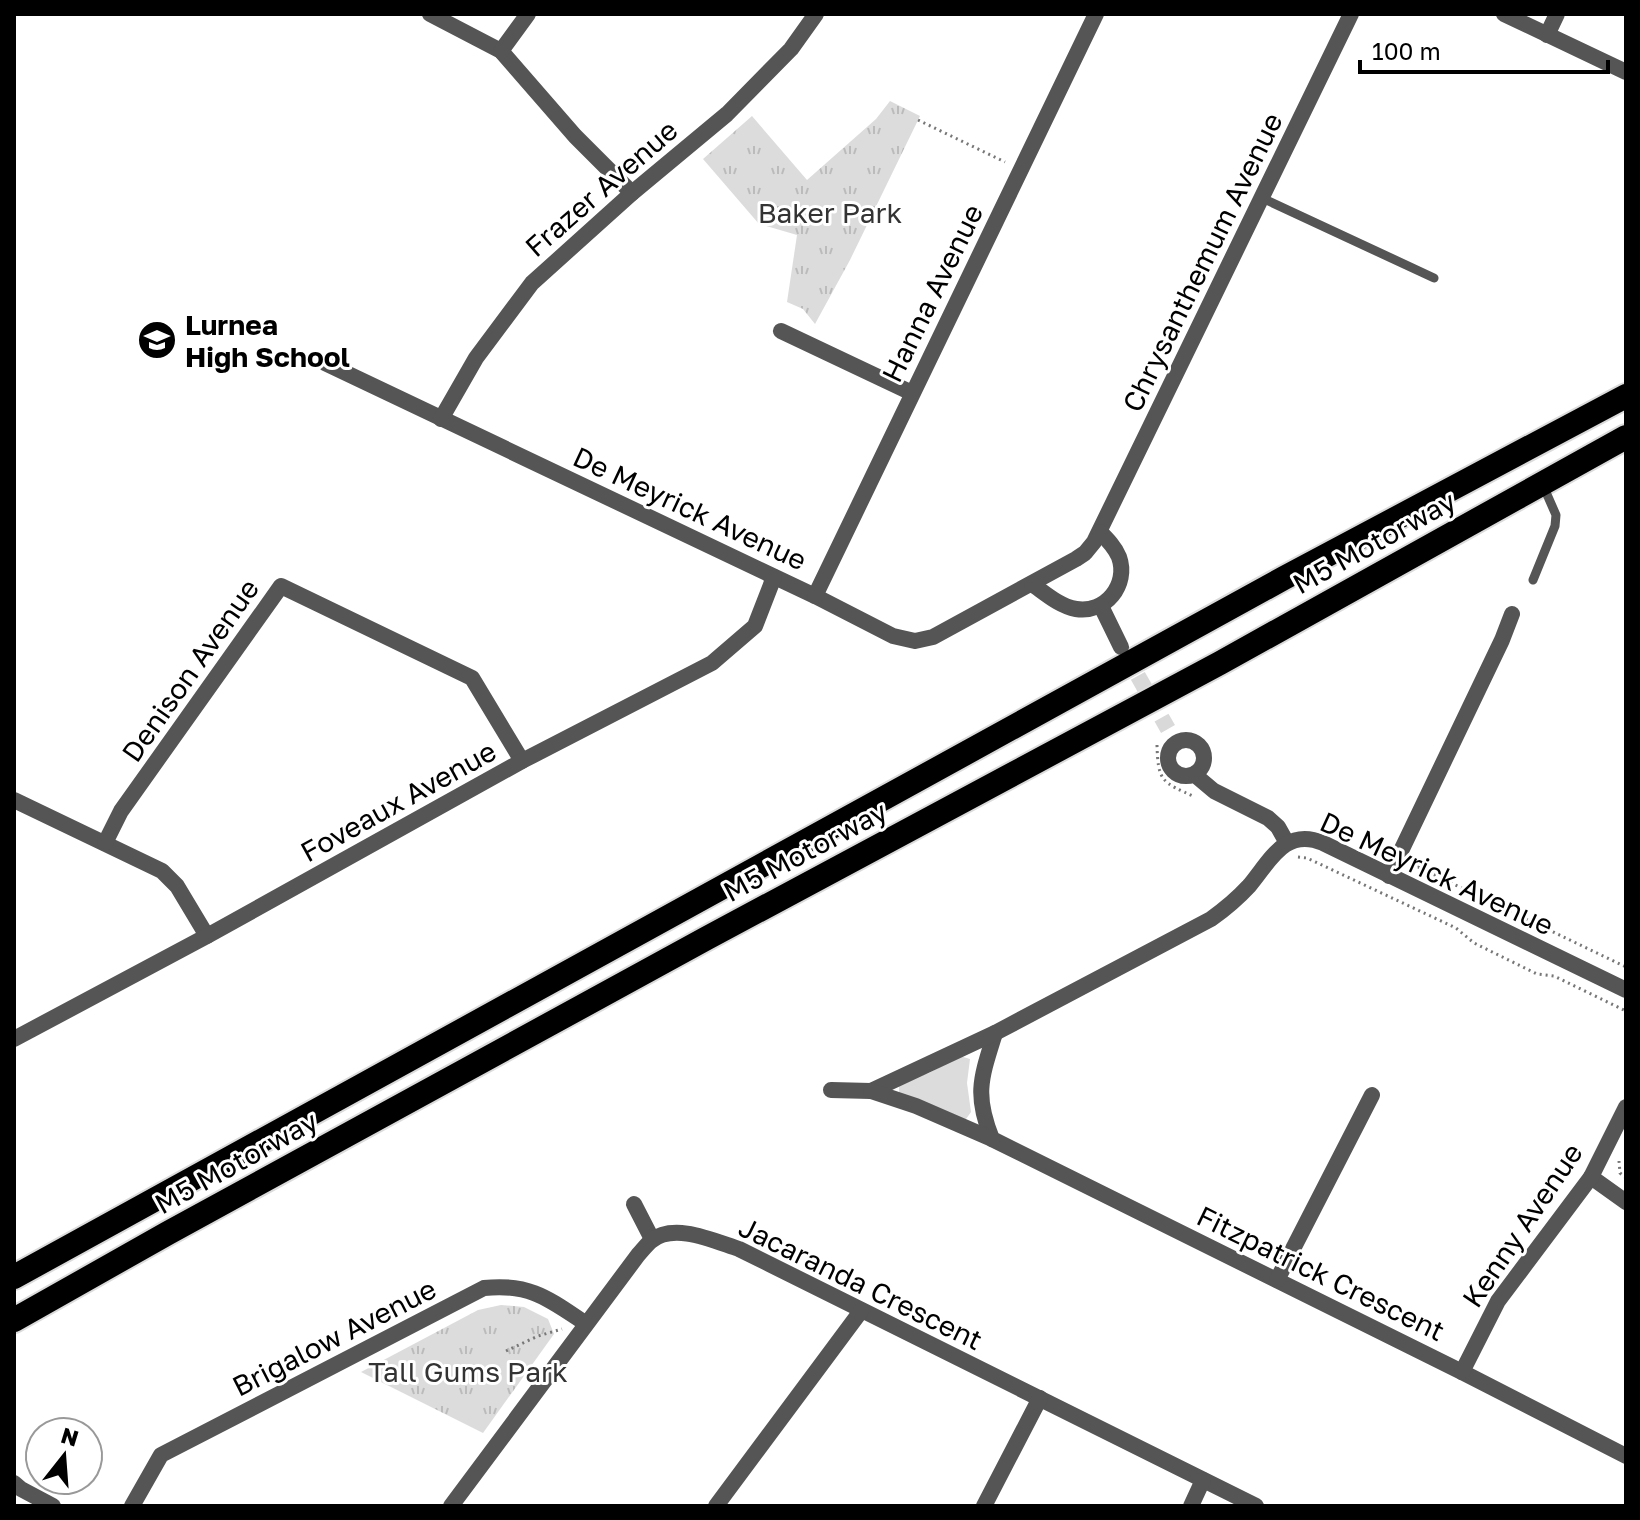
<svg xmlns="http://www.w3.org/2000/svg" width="1640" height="1520" font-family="'Golos Text',sans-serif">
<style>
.grass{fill:url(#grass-tufts)}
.garden{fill:#dcdcdc}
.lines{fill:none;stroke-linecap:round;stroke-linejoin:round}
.street-tunnel{stroke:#d9d9d9;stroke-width:16;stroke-dasharray:16 8;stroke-linecap:butt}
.highway-casing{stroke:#dbdbdb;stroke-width:28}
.path{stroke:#777;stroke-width:3;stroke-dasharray:2 4;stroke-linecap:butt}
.lane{stroke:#555;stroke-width:9}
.street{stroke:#555;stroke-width:16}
.highway{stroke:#000;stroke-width:24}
.labels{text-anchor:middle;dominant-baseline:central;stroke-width:6;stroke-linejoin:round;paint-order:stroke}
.street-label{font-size:28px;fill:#000;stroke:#fff}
.park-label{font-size:28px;fill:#333;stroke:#fff}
.poi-label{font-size:28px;font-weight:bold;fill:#000;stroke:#fff;text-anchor:start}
</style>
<defs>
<pattern id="grass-tufts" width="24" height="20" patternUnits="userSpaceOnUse" patternTransform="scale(2)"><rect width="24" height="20" fill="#dcdcdc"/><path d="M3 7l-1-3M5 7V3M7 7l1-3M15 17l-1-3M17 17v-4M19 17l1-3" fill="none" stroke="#bbb"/></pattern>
</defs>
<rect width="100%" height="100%" fill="#fff"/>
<g class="grass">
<polygon points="890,101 920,116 850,260 815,324 803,309 787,302 797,235 759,224 703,159 752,116 807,180 876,119"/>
<polygon points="501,1305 524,1307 548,1319 554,1334 483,1433 361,1372 478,1310"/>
</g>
<polygon class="garden" points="960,1056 970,1059 967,1083 971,1112 966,1119 961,1120 899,1093 899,1083 929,1073"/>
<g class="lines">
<polyline class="street-tunnel" points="1126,655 1168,729"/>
<g class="highway-casing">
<g id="highway">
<polyline points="14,1277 1284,578 1626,396"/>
<polyline points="14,1320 168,1233 707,938 1220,663 1626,437"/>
</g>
</g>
<g class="path">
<polyline points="918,120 1005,162"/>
<path d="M 1157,745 C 1158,782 1162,782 1195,797"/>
<polyline points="1298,857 1307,858 1456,928 1474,943 1537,974 1554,976 1626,1011"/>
<polyline points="1412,869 1418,867 1626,967"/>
<polyline points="1619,1161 1620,1173 1626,1178"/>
<polyline points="506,1351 538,1336 562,1329"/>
</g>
<g class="lane">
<polyline points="1262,198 1434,278"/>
<polyline points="1533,580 1555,526 1556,515 1542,483"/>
</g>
<g class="street">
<polyline points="430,14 501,51 575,136 632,193"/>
<polyline points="1504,14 1626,72"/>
<polyline points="1547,35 1557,14"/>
<polyline points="501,51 528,14"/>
<polyline points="781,331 912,393"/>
<polyline points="325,363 815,596 893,636 915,641 933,637 1076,559 1085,553 1094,542 1351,14"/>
<polyline points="441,419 476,358 532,283 632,193 727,114 791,49 816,14"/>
<path d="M 1032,584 C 1045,593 1059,606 1076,609 C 1105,614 1129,585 1119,557 C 1115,547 1107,539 1100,532"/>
<polyline points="815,596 1096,14"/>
<polyline points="1101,606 1121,647"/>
<circle cx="1186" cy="758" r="18"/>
<polyline points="1195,775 1214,791 1268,818 1278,827 1287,843"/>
<polyline points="14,800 162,871 177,886 207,936"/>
<polyline points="105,843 121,811 281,586 472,678 522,761"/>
<polyline points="1389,876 1502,640 1512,614"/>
<path d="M 995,1033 C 981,1078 974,1094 992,1139 L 1462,1372 L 1626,1456"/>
<polyline points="14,1039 207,936 522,761 712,663 755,626 774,577"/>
<path d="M 831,1090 L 871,1091 L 995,1033 L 1211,919 C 1225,909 1237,899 1249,886 C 1270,861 1285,827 1323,843 L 1626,990"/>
<polyline points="871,1091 916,1106 992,1139"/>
<polyline points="1591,1177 1626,1202"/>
<polyline points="634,1204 652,1239"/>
<polyline points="1277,1280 1372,1095"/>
<polyline points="1462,1372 1498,1301 1591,1177 1626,1107"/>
<polyline points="14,1483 21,1489 53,1506"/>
<path d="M 132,1506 L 161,1455 L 484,1288 C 530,1283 549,1299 585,1323"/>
<path d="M 451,1506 L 638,1255 C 642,1251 646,1245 651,1241 C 674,1222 714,1241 739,1249 L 1256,1506"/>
<polyline points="716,1506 861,1311"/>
<polyline points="984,1506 1040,1398"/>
<polyline points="1191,1506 1203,1480"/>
</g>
<use href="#highway" class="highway"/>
</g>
<defs>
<g id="school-disc" transform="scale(2)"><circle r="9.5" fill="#000" stroke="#fff"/><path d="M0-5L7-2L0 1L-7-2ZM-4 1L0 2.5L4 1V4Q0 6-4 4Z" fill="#fff"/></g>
</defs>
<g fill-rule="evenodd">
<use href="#school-disc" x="157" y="340"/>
</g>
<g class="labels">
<g class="street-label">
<text transform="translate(601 188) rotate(-41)">Frazer Avenue</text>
<text transform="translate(1202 262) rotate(-64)">Chrysanthemum Avenue</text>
<text transform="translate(932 293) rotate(-64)">Hanna Avenue</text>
<text transform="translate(690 508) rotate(25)">De Meyrick Avenue</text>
<text transform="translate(1374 542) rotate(-29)">M5 Motorway</text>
<text transform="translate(190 670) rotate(-55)">Denison Avenue</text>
<text transform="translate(398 801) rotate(-29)">Foveaux Avenue</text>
<text transform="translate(805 851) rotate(-28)">M5 Motorway</text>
<text transform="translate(1437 873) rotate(25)">De Meyrick Avenue</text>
<text transform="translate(236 1162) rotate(-29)">M5 Motorway</text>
<text transform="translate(1522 1225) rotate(-56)">Kenny Avenue</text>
<text transform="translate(1321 1273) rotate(26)">Fitzpatrick Crescent</text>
<text transform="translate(861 1283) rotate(26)">Jacaranda Crescent</text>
<text transform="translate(334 1337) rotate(-27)">Brigalow Avenue</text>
</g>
<g class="park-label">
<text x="830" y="212">Baker Park</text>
<text x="468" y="1371">Tall Gums Park</text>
</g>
<g class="poi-label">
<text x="185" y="324">Lurnea<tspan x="185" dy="32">High School</tspan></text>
</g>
</g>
<rect width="1640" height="1520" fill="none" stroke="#000000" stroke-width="32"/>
<g transform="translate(64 1456) rotate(17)"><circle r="38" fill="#ffffff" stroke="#999999" stroke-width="2"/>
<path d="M0-6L14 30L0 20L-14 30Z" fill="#000000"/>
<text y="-12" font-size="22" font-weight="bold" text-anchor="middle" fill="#000000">N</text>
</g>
<path d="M1360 60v12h248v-12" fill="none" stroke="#000000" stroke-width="4"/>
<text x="1372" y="60" font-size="24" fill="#000000" stroke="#ffffff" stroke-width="6" paint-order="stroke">100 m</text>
</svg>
